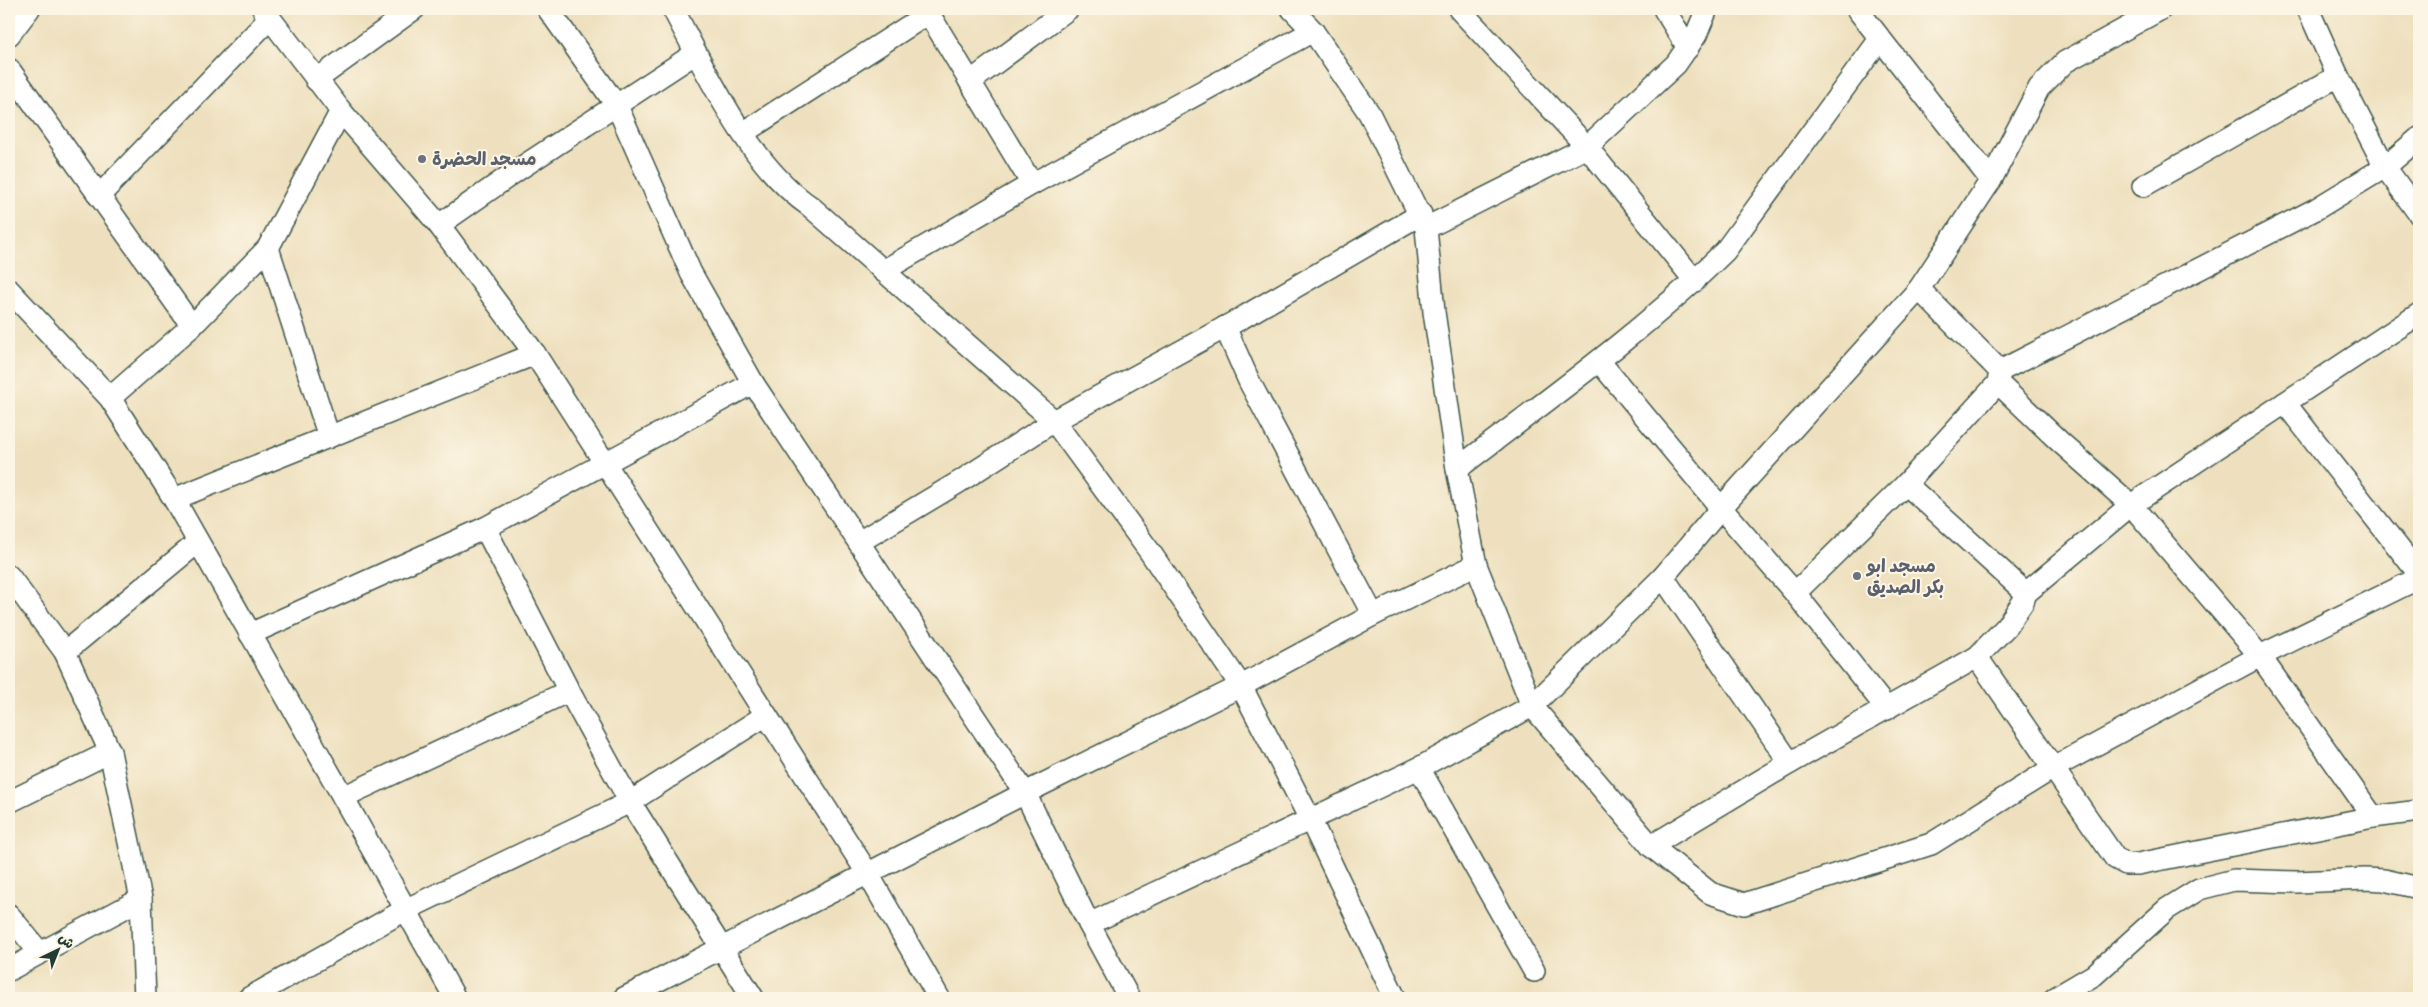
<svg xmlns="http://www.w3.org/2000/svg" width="2428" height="1007" font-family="Pangolin,'Playpen Sans Arabic',sans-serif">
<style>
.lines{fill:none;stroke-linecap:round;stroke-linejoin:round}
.street-casing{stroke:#3e5549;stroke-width:24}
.street{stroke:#fff;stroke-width:21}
.worship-dot{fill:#6b7280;stroke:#fcf5e5;stroke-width:2}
.labels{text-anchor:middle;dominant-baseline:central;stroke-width:4;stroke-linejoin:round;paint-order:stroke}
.worship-label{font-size:18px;font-weight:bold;fill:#5b616d;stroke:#fcf5e5;text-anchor:start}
</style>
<rect width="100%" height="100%" fill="#fcf5e5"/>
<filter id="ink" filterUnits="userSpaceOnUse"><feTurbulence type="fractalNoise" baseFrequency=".02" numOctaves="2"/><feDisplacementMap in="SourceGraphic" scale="10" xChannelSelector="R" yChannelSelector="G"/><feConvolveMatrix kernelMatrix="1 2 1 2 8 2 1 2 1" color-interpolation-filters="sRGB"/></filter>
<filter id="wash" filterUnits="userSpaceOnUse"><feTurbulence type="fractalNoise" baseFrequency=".0096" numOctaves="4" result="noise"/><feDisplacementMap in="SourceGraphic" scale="20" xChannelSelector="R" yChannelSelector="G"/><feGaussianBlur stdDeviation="1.12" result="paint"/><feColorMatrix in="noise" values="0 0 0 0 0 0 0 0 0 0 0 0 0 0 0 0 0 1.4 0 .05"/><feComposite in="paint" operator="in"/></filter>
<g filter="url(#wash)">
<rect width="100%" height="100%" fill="#eee0be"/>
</g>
<g filter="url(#ink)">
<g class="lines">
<g class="street-casing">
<g id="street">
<polyline points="263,9 341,111 439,225 535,354 868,874 939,998"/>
<polyline points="548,9 617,106 691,273 753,383 1025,793 1089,924 1129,998"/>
<path d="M 673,9 C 708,75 749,165 811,207 L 1054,421 L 1150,552 L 1241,686 L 1311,821 L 1395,998"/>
<polyline points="926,9 1032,184"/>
<polyline points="1292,9 1313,31 1369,113 1426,228 1434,312 1457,469 1476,565 1532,706 1651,846 1710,893 1744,904 1931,844 2053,768 2260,656 2419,578"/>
<polyline points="1459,9 1587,147 1695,281"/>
<polyline points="1664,9 1688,48"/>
<polyline points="1857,9 1991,180"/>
<polyline points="2308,9 2338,76 2385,167 2419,214"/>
<polyline points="9,35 29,9"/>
<polyline points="9,69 192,326"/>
<polyline points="316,80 414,9"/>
<polyline points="970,82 1068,9"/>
<polyline points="743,133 929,13"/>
<polyline points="2143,186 2338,76"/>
<polyline points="99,196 270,18"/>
<polyline points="439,225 519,169 696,53"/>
<polyline points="1426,228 1587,147 1676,64 1696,35 1707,9"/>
<polyline points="268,248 329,437"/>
<polyline points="883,271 1032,184 1313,31"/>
<polyline points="1919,289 2000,371 1998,383 2060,442 2131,505 2260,656 2373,817"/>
<polyline points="9,290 110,398 174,499 343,797 455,998"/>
<polyline points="1225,327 1249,381 1373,615"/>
<polyline points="1599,361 1721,508 1795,593 1887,709"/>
<polyline points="2000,371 2316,209 2385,167 2419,138"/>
<polyline points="110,398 192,326 268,248 341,111"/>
<polyline points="2285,403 2419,574"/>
<path d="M 1457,469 C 1548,399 1643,332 1725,251 L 1880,39"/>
<polyline points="1906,484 2026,593"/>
<polyline points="174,499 535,354"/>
<polyline points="485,528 569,691 630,802 753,998"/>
<polyline points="859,542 959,482 1054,421 1240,319 1421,214"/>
<polyline points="9,576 65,652 110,752 141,899 145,998"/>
<polyline points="1663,577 1790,763"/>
<polyline points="1795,593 1906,484 1998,383"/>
<polyline points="250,634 485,528 753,383"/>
<polyline points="65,652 198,542"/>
<polyline points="1977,657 2115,858 2126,864 2138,864 2373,817 2419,811"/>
<polyline points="1419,768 1534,971"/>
<polyline points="343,797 569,691"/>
<polyline points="9,802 110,752"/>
<polyline points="1651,846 1790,763 1977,657 2006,627 2023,602 2026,593 2131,505 2419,314"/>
<polyline points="9,915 40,953 9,970"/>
<polyline points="1089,924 1419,768 1532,706 1663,577 1721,508 1919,289 1991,180 2039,88 2065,62 2161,9"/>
<polyline points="40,953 141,899"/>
<polyline points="249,998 405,910 630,802 766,715"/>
<polyline points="624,998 1025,793 1241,686 1373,615 1476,565"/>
<polyline points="2055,998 2094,975 2167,909 2199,889 2234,880 2297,882 2365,879 2384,880 2419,888"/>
</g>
</g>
<use href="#street" class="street"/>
</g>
</g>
<g class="worship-dot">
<circle cx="422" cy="159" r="5"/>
<circle cx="1857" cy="576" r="5"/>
</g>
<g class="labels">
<g class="worship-label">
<text x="432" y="159">مسجد الحضرة</text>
<text x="1867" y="566">مسجد ابو<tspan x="1867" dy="21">بكر الصديق</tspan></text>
</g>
</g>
<rect width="2428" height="1007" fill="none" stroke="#fcf5e5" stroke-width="30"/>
<g transform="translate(58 950) rotate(43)" stroke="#fcf5e5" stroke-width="4" paint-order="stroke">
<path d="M0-4L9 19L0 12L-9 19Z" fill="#1f3d34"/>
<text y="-8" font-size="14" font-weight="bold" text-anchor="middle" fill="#1f3d34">ش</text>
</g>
</svg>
